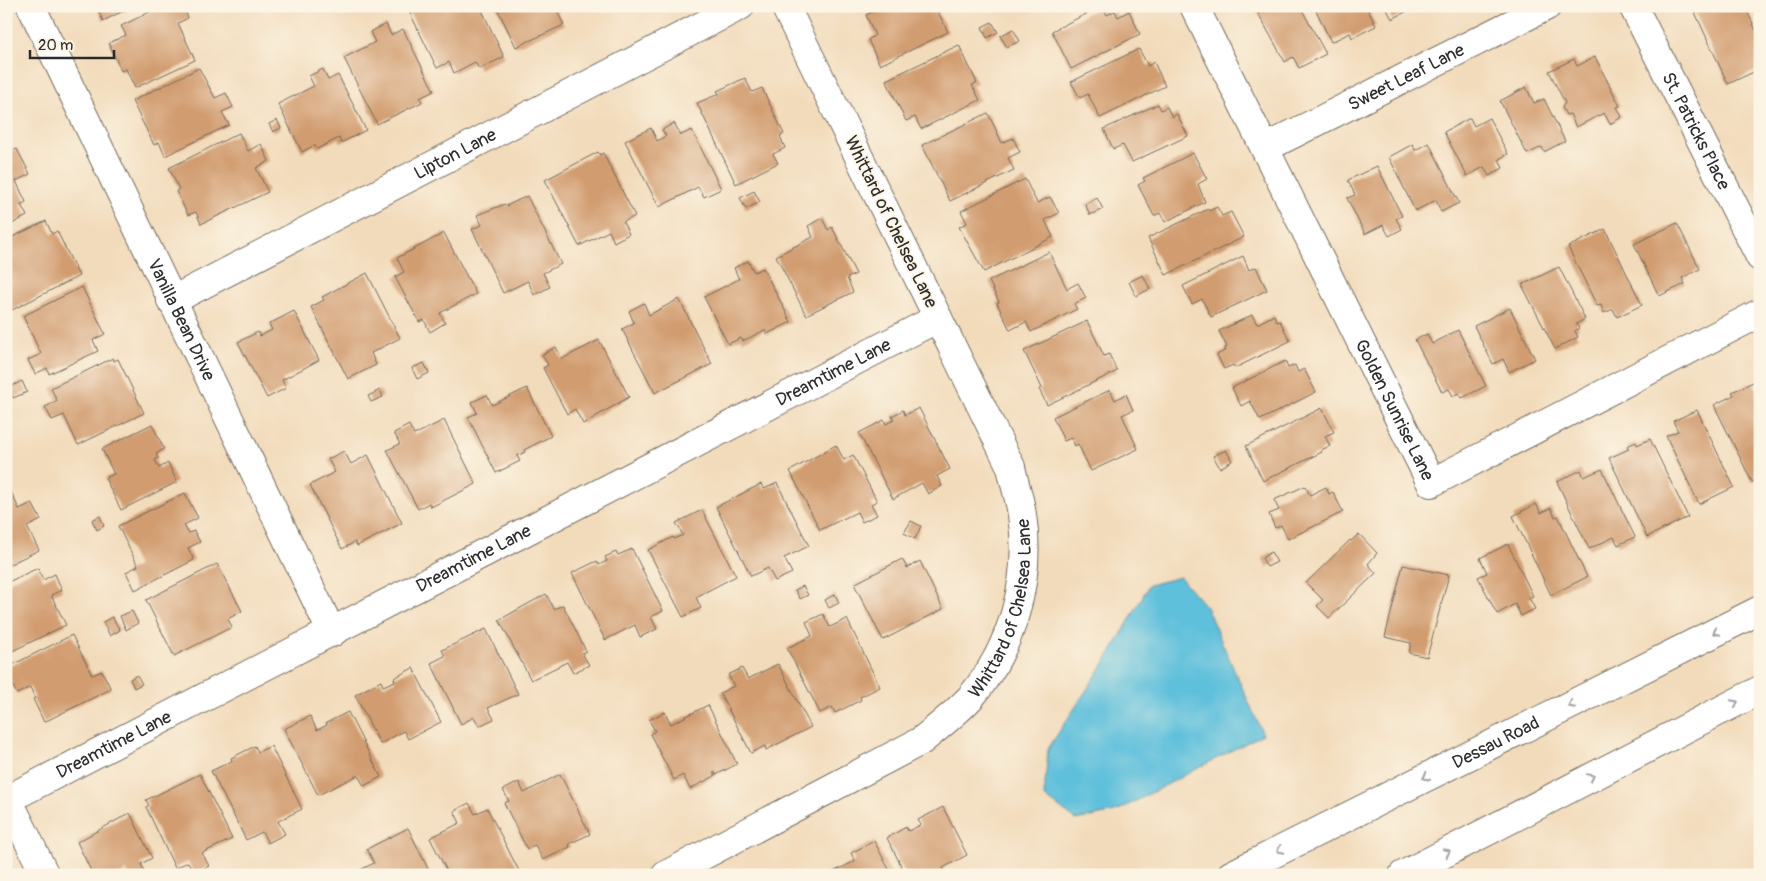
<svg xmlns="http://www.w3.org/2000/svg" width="1766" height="881" font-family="Pangolin,sans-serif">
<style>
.water{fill:#5ec0dc;stroke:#447684}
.building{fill:#d19c70}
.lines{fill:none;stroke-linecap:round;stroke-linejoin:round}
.minor-casing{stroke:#71695d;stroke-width:30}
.major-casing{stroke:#71695d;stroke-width:30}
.minor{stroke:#fff;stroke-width:28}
.major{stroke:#fff;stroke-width:28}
.oneway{stroke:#a0a0a0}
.labels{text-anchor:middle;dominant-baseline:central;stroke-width:4;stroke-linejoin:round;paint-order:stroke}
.street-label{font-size:18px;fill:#2b2b2b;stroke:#fcf5e5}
</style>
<rect width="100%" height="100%" fill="#fcf5e5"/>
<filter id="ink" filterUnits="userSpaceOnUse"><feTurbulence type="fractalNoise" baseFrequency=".02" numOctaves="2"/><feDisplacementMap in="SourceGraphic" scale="10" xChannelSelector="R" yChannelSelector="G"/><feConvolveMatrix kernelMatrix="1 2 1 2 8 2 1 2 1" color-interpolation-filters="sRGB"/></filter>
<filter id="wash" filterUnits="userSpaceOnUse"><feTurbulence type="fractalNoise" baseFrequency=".0096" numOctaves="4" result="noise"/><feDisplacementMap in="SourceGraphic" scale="20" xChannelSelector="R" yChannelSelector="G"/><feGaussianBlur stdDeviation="1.12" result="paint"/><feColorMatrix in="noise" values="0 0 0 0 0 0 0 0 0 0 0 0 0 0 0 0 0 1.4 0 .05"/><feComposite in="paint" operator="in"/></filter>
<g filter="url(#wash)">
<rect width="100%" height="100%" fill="#f2dbbb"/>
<polygon class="water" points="1180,577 1206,607 1263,734 1115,812 1076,820 1044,796 1048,749 1112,651 1149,585"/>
<g id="blocks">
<g class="building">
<polygon points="96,6 133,6 103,21"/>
<polygon points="162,6 169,6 170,8 183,6 188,18 178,23 195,60 135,88 126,69 121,71 109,43 126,35 121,26"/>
<polygon points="409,6 431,6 432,9 438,6 480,6 504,57 479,69 475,62 454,73 449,62 437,68 407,7"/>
<polygon points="496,6 565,6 557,11 564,25 516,47"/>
<polygon points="875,6 935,6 948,32 880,65 868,40 875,35 866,15 876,10"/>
<polygon points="1102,6 1107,15 1115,11 1118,17 1129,11 1140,34 1071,69 1052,31"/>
<polygon points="1254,6 1300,6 1326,54 1299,68 1293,57 1285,62"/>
<polygon points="1314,6 1366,6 1376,26 1352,38 1350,33 1331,42"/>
<polygon points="1385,6 1417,6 1392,19"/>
<polygon points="1692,6 1745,6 1760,39 1760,69 1728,84"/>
<polygon points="992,22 998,32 987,38 982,27"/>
<polygon points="386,24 391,35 403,29 434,91 420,98 422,102 420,103 377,124 344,58 375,42 370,32"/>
<polygon points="1013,29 1020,41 1007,47 1000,36"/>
<polygon points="959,45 977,83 972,85 980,100 921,129 915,117 906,121 886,80"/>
<polygon points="1139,49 1148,66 1154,62 1165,86 1100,118 1088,94 1080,98 1071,82"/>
<polygon points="1595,57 1620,106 1617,107 1622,117 1610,124 1604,113 1576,127 1570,114 1566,115 1562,107 1565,103 1549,71 1574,59 1577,66"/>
<polygon points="199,68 215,98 226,93 233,107 222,112 229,125 165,156 159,142 154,145 132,101"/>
<polygon points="323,69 328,80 338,75 366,130 341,143 339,138 317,149 315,145 302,152 278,104 314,86 309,76"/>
<polygon points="745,78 752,92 762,88 784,134 780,136 785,148 773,154 778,163 736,184 697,103 719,94 717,91"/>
<polygon points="1526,87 1534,103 1544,99 1565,141 1544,152 1542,147 1527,154 1500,101"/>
<polygon points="1158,104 1161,110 1167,107 1172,117 1177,114 1188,136 1132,162 1123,145 1113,149 1104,129"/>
<polygon points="988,113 1002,143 1013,138 1020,152 1008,158 1014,170 950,201 922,145"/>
<polygon points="1470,118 1474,126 1489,118 1508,154 1499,159 1503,168 1489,176 1484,167 1467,176 1444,132"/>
<polygon points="277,120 281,128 273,132 269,124"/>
<polygon points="674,123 681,135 692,130 721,189 704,197 698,187 659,207 625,141 651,128 657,141 666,136 662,130"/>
<polygon points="6,131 11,140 6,143"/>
<polygon points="239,133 248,151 261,144 269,161 256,168 268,192 201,224 196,212 188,215 176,191 179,189 169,168"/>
<polygon points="1429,143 1459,203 1441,212 1436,200 1415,211 1389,157 1413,144 1415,150"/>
<polygon points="17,149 30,174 16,181 26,202 21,205 27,216 6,227 6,154"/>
<polygon points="598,152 600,155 603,153 635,216 623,222 629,234 614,242 609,231 579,246 545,180"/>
<polygon points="1193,153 1207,179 1198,184 1205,202 1165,222 1160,213 1154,216 1138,185 1145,181 1143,178"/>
<polygon points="1377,166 1402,216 1396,219 1402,229 1389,236 1383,225 1365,234 1347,198 1355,195 1348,180"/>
<polygon points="1025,179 1037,203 1050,197 1059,213 1045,220 1053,237 984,272 959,227 967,223 961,211"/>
<polygon points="754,191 760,202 746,209 740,198"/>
<polygon points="527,196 561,264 543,273 550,287 534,295 528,281 503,293 472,229 482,225 477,215 505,204 506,206"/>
<polygon points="1097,198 1103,209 1090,215 1085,204"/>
<polygon points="1217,207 1222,216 1231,212 1244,237 1166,275 1148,238 1208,209 1209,211"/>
<polygon points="822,218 828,230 832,227 856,274 847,278 853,292 806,315 776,256 813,237 808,226"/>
<polygon points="46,221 52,234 57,231 79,276 12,310 6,298 6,240"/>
<polygon points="1677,223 1700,269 1682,278 1685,284 1659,296 1634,244"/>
<polygon points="1605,229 1642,305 1617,317 1613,309 1604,313 1601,305 1597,306 1568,247"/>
<polygon points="444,233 476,294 440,313 445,323 430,332 424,320 419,322 395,277 404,272 397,258"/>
<polygon points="1049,252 1067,289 1078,283 1086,298 1074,304 1077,309 1031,332 1026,322 1010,330 997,303 999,302 989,281"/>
<polygon points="1243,256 1249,270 1256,267 1267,290 1211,317 1202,299 1192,304 1183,286"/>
<polygon points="748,261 754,272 763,268 791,322 767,334 765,330 743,341 741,338 728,344 704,297 739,279 734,268"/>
<polygon points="1559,267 1585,319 1576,324 1579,328 1575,331 1578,337 1555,349 1522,285"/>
<polygon points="367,273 400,338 371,353 376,365 348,379 311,307 324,300 322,297"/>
<polygon points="1143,275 1150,289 1136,296 1129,282"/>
<polygon points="82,287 105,334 93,340 98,351 49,374 47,368 35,374 28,360 41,354 23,316"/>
<polygon points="679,299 712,364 655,393 622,329 634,323 629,311 644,303 649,315"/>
<polygon points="1510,308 1535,359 1509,372 1503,359 1493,364 1474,326"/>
<polygon points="294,311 319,360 282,380 286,388 267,398 238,342 258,332 260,336 272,330 269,324"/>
<polygon points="1252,315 1257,324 1274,315 1277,322 1280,321 1290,341 1235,368 1233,365 1224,369 1217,355 1226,350 1225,348 1227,347 1219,331"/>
<polygon points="1087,321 1104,356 1109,354 1117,371 1047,405 1039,389 1042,388 1024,351"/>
<polygon points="1458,330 1486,386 1462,398 1459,393 1453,396 1449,389 1442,392 1415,340 1427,334 1432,344"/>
<polygon points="599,340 629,397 583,424 575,409 567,414 543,368 548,365 542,355 556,347 562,359"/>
<polygon points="113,358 114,361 118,359 144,413 78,445 64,415 52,420 45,407 57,401 51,388"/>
<polygon points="1285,361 1288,368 1295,365 1298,372 1304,369 1316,392 1260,420 1250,401 1241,406 1232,388"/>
<polygon points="424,363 429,373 417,379 412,368"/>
<polygon points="22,381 27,392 13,398 8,388"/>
<polygon points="1753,382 1760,395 1760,478 1752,482 1714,405 1734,395 1732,392"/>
<polygon points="527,388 551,436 524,450 525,452 517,456 520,461 496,473 468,417 477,413 472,402 487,395 492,405"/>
<polygon points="380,390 383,397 371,402 368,396"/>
<polygon points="1110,390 1115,400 1126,394 1133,410 1122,415 1138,449 1091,471 1078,444 1075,446 1071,438 1064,441 1053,417"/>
<polygon points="919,408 950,469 937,476 942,486 928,494 922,483 893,499 859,433 884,420 886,424 894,420 892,416 903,410 905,415"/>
<polygon points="1322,408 1334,432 1325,436 1330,446 1321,450 1322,452 1263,481 1246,446"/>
<polygon points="1697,410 1734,487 1699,504 1666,436 1678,431 1673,421"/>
<polygon points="444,420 476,484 431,507 429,503 418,509 387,450 400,444 394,433 409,425 414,435"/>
<polygon points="152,424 164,449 156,454 158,458 155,460 159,468 168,463 177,482 121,510 105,478 114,474 102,449"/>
<polygon points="1650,439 1688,517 1647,537 1609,458 1629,449 1627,446 1636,442 1637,445"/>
<polygon points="836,445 844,460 853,455 877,501 871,504 877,515 862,522 857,512 820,530 790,471"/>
<polygon points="1226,450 1232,461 1220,468 1213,456"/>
<polygon points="344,451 351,464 368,455 402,523 357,546 355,542 342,549 310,485 335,472 328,459"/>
<polygon points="1602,469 1635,537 1618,545 1614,537 1589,549 1557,482 1581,470 1584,477"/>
<polygon points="777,483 809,546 784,558 792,573 775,581 768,568 751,576 716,507 761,484 764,489"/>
<polygon points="1305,486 1310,495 1326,487 1329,494 1333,492 1343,512 1288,539 1281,525 1275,528 1269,514 1279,510 1274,500"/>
<polygon points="11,492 19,509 32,503 41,520 27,527 39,550 6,566 6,495"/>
<polygon points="185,493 198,518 184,525 188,533 194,531 200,542 188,548 194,560 135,590 126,572 138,566 118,526"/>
<polygon points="1536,504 1541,513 1551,508 1555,517 1558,516 1587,577 1551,595 1513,516"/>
<polygon points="702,510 736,576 696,597 701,608 683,617 648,550 673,537 674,539 683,535 676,523"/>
<polygon points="100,516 104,526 97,530 92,520"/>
<polygon points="911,521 921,526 915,539 904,533"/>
<polygon points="1359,534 1377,553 1368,564 1376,573 1329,618 1317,606 1323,600 1306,583 1350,540 1351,541"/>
<polygon points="1508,544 1533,596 1529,598 1535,609 1521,616 1515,604 1497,614 1478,577 1487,573 1480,558"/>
<polygon points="632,549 663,611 651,617 657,629 640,637 635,625 605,640 572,573 597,561 599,565 607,561 605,557 616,552 618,555"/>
<polygon points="1271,552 1277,562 1267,567 1262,558"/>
<polygon points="902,559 907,568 920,561 943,609 883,640 854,584"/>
<polygon points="217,564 242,611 228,619 232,627 174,656 146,600"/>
<polygon points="1403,565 1449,575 1427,657 1409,653 1411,643 1385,637"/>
<polygon points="38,568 43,580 55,574 62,590 51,595 66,625 6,654 6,583"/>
<polygon points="803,586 808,595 800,599 795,590"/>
<polygon points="546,594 554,609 563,605 586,651 582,653 589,665 573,673 567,662 531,680 499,620"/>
<polygon points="835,594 839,603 829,608 825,600"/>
<polygon points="132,611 138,623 126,630 120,616"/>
<polygon points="823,614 830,627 847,619 880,687 860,697 861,700 835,713 832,707 820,713 787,648 812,636 806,622"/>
<polygon points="112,617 120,630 110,636 103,622"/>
<polygon points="486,629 518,694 488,708 494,719 479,726 474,717 461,724 431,663 445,656 442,650"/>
<polygon points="72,635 92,675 102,671 111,689 44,722 33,699 35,698 30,687 17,694 6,673 6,668"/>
<polygon points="778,664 811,727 766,750 765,746 751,753 720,693 734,686 728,675 742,668 748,679"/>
<polygon points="413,668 441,722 408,739 404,731 380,744 355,695 381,681 383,686 395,681 394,678"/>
<polygon points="137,675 142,684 134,688 130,679"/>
<polygon points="708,705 737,764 716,775 715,772 713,772 715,776 690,789 683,775 674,780 650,734 655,731 649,720 665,712 671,724"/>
<polygon points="348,712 381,777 364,786 358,775 318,795 284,729 310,716 317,730 327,725 326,723"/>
<polygon points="255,746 258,752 271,746 302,809 278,821 285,834 268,843 262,832 246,840 211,771 232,761 231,758"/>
<polygon points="200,774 232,839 202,853 209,866 194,873 188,862 175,868 146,807 149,805 146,800"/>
<polygon points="560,774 590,834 569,844 570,847 543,860 535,845 527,849 504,803 509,801 503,790 519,782 524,793"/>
<polygon points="469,803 475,814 487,808 519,871 515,873 516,875 449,875 430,838 460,823 454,811"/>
<polygon points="943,807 967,855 943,868 946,875 906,875 887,838 906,827 908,831 921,825 918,820"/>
<polygon points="130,813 152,858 141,864 146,875 129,875 127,871 119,875 93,875 77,842"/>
<polygon points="408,828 431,875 358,875 356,872 374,863 367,849"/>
<polygon points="874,841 892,875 834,875 833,872 855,861 851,853"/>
</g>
</g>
</g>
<g filter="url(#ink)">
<use href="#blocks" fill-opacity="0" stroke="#71695d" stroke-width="1"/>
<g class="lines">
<g class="minor-casing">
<g id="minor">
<path id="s1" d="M 31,6 L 332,633"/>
<path id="s2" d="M 1194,6 L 1431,483 L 1760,313"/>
<path id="s3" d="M 1633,6 L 1760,257"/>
<path id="s4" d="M 1265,148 L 1547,6"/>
<path id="s5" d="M 171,301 L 740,6"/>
<polyline points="6,795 45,875"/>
<path id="s6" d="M 8,799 L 938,318"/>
<path id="s7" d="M 666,875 L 921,741 C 938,727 955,714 970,698 C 1012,649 1032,579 1022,515 C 1020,499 1014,483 1011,467 L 785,6"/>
</g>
</g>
<g class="major-casing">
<g id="major">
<path id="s8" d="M 1231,875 L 1760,610"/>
<polyline points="1403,875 1760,690"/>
</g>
</g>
<use href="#minor" class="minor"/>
<use href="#major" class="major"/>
</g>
<defs><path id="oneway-chevron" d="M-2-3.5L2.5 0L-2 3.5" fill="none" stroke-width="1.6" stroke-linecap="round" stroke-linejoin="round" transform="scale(1.25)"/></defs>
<g class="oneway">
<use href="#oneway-chevron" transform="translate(1716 632) rotate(153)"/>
<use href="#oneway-chevron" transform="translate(1735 703) rotate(-27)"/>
<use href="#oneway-chevron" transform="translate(1571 705) rotate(153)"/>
<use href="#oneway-chevron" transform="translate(1426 777) rotate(153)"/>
<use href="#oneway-chevron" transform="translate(1591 777) rotate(-27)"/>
<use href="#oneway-chevron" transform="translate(1280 850) rotate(153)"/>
<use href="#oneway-chevron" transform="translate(1447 852) rotate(-27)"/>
</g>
</g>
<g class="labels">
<g class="street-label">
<text stroke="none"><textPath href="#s4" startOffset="158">Sweet Leaf Lane</textPath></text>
<text stroke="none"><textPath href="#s3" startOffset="140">St. Patricks Place</textPath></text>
<text stroke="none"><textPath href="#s5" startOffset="320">Lipton Lane</textPath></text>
<text transform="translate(891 222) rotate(64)">Whittard of Chelsea Lane</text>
<text stroke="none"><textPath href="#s1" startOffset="348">Vanilla Bean Drive</textPath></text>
<text stroke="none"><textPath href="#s6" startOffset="929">Dreamtime Lane</textPath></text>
<text stroke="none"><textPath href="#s2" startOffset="451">Golden Sunrise Lane</textPath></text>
<text stroke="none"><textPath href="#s6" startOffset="524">Dreamtime Lane</textPath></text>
<text stroke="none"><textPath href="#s7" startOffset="451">Whittard of Chelsea Lane</textPath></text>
<text stroke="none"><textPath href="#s8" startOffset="296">Dessau Road</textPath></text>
<text stroke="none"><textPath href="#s6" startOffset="119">Dreamtime Lane</textPath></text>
</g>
</g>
<rect width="1766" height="881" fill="none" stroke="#fcf5e5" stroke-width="25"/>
<path d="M30 50v8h84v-8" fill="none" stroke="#2b2b2b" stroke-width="2.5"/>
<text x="38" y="50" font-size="15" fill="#2b2b2b" stroke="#fcf5e5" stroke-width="4" paint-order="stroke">20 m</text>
</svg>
